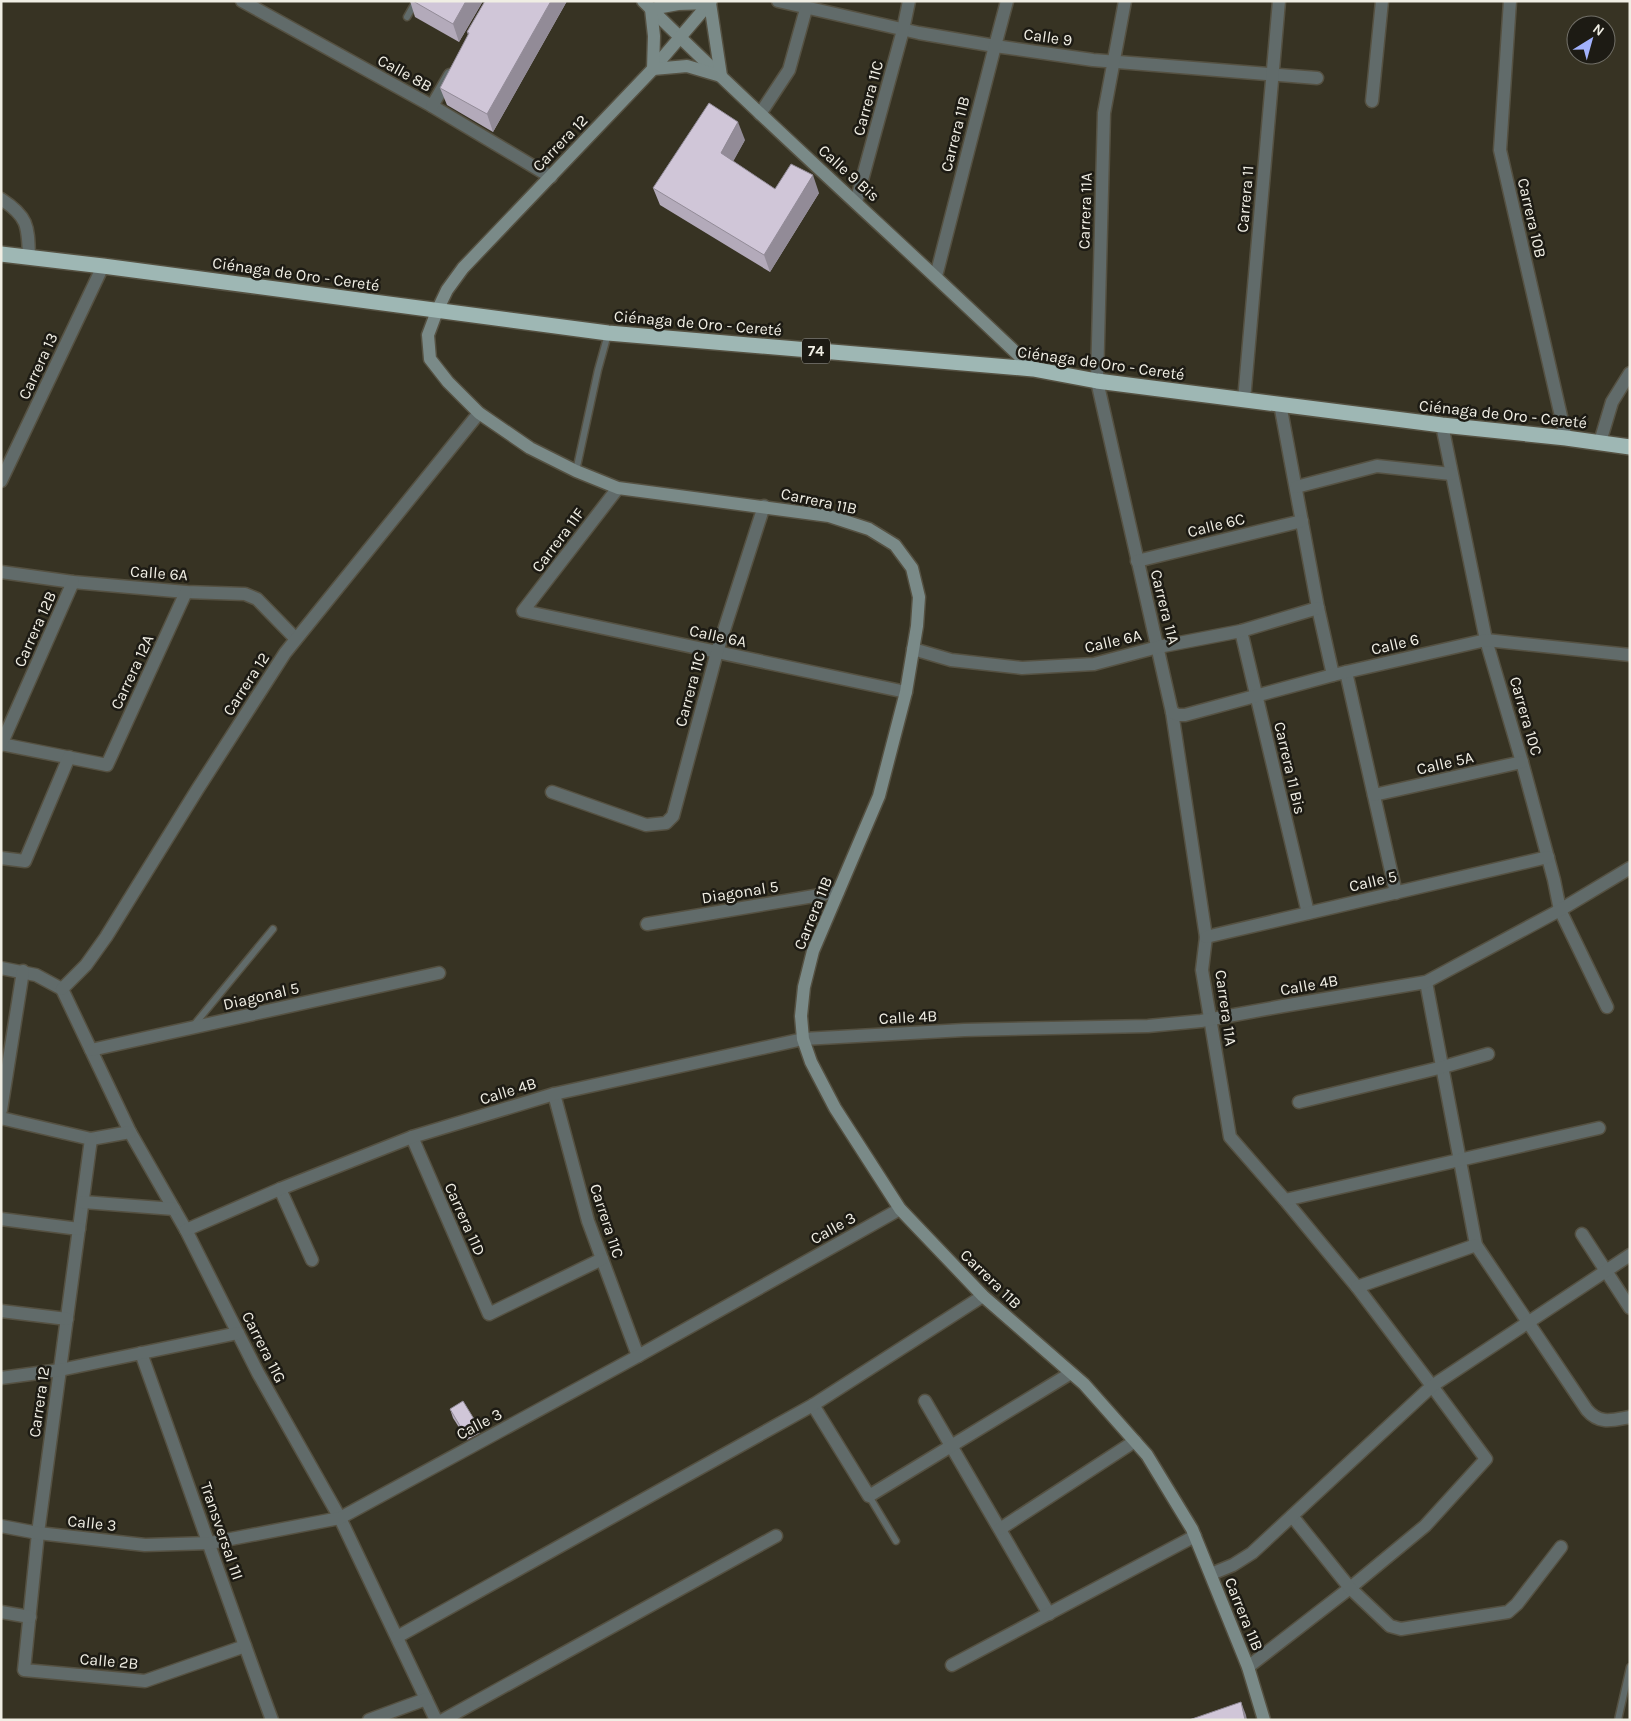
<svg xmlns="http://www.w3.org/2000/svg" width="1631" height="1721" font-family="Karla,sans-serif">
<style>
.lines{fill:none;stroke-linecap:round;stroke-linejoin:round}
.lane-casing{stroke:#555142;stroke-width:9}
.street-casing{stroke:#555142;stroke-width:15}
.secondary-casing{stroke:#555142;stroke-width:15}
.highway-casing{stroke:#555142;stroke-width:18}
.lane{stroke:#616b6a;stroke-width:6}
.street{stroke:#616b6a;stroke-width:12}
.secondary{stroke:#7a8a88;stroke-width:12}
.highway{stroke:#9eb7b4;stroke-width:15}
.wall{fill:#b3aaba}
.shaded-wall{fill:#928b97}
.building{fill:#d0c6d8;stroke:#928b97}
.labels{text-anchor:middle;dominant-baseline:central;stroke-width:5;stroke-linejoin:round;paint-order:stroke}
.shield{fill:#1d1b14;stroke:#b1afa6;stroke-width:1}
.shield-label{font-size:15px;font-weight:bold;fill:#f0eee4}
.street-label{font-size:16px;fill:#f0eee4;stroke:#1d1b14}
</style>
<rect width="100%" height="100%" fill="#373323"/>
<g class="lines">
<g class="lane-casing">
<g id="lane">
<polyline points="407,17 416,1"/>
<polyline points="576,471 598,370 608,334"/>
<polyline points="194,1025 273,929"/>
<polyline points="869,1496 896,1541"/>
<polyline points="1618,1720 1630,1667"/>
</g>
</g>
<g class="street-casing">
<g id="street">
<polyline points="242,1 432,106 551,177"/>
<polyline points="778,1 919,33 995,46 1093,60 1317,78"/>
<polyline points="1125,1 1104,113 1097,381 1172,712 1206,937 1202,970 1230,1137 1285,1200 1357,1287 1432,1386 1486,1459 1425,1526 1350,1588 1248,1667"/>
<polyline points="1510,1 1500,150 1566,438"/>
<polyline points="1372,101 1382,1"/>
<polyline points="432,106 450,75"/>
<polyline points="760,114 789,70 806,9"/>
<path d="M 1,199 C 29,217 28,227 29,258"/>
<polyline points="856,202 903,30 909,1"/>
<polyline points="936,276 995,46 1007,1"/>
<polyline points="1244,400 1279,1"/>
<polyline points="1280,404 1318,608 1333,675"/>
<polyline points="1442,425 1486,640 1522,762 1554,880 1560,910 1607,1007"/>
<polyline points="1600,442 1612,402 1630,373"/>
<polyline points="1,481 103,266"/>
<polyline points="1296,487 1377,466 1451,474"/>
<polyline points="618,488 523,611 906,692"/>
<polyline points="1137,561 1302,521"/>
<polyline points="1,572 73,582 186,592 245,594 257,599 296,639"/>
<polyline points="1241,631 1308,913"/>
<polyline points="913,649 951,660 1022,668 1094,664 1158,647 1241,631 1318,608"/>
<polyline points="1346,672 1396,893"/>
<polyline points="1172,712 1178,715 1185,715 1333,675 1486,640 1630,655"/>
<polyline points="1,744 107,765 186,592"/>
<polyline points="1,745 73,582"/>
<polyline points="552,792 646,825 666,823 673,816 717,652 764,506"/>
<polyline points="1374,795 1522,762"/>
<polyline points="1,858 25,861 69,757"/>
<polyline points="647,924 838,892"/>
<polyline points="1206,937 1548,857"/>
<polyline points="1,968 36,975 62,989"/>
<path d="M 1426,982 L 1476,1245 L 1587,1410 C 1600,1425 1613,1420 1630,1417"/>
<polyline points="62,989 130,1132 186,1230 258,1373 340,1518 436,1720"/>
<polyline points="62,989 86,965 106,937 197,790 285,653 479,413"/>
<polyline points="91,1050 439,973"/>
<polyline points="554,1094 588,1221 638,1356"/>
<polyline points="1299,1102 1443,1067 1488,1054"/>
<polyline points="1,1110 23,971"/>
<polyline points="1,1118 91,1139 130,1132"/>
<polyline points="412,1137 489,1314 602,1259"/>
<polyline points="91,1139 38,1533 24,1670 145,1681 245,1646"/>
<polyline points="280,1189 312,1260"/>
<polyline points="1285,1200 1599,1128"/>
<polyline points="83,1202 174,1209"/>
<polyline points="1,1219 79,1229"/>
<polyline points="186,1230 280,1189 412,1137 554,1094 803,1039 964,1030 1148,1026 1201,1021 1283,1006 1426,982 1560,910 1630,868"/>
<polyline points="1582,1234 1630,1308"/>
<polyline points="1357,1287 1476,1245"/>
<polyline points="1,1311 67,1319"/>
<path d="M 141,1353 C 185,1475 227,1598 272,1720"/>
<polyline points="1,1378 60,1370 238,1333"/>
<polyline points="925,1401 1049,1614"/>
<polyline points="813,1405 869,1496 1071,1373"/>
<polyline points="1292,1516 1350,1588 1390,1626 1401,1629 1508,1612 1517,1604 1561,1547"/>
<polyline points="1,1526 38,1533 145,1545 210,1543 340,1518 638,1356 900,1209"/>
<polyline points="1000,1529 1135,1441"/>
<polyline points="1211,1574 1233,1565 1252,1553 1432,1386 1630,1255"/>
<polyline points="1,1612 30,1617"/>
<polyline points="397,1637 813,1405 983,1296"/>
<polyline points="952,1665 1195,1536"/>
<polyline points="369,1720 426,1699"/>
<polyline points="443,1720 776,1536"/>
</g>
</g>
<g class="secondary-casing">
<g id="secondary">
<path d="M 643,1 C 770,127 904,245 1033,369"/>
<polyline points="711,1 653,69 463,268 447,290 437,311 428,335 430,359 448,382 479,413 530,448 576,471 618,488 829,516 869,529 895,545 912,568 919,597 917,626 906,692 879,796 813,951 804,987 801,1016 803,1039 811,1062 835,1108 900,1209 983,1296 1084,1384 1147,1455 1192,1529 1248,1667 1264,1720"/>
<polygon points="710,3 721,76 687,66 653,69 654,36 651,9 678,4"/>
</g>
</g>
<g class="highway-casing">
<polyline id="highway" points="1,254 103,266 608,333 1033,369 1097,381 1442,425 1566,438 1630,447"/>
</g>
<use href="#lane" class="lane"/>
<use href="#street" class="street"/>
<use href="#secondary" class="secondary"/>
<use href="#highway" class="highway"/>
</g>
<g class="wall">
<polygon points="410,1 483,1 459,42 415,17"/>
<polygon points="485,1 567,1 493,132 447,105 440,88 468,35 467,32"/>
<polygon points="745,140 733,161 775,189 819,193 770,272 660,205 653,188"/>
<polygon points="450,1409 477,1424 480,1433 467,1440 453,1418"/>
</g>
<g class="shaded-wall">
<polygon points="466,1 483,1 459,42 453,24"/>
<polygon points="551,1 567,1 493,132 487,114"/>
<polygon points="738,122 745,140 728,171 721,153"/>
<polygon points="813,175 819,193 770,272 764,255"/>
<polygon points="1241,1702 1246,1715 1247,1720 1245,1720"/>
</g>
<g class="building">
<polygon points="413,1 466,1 453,24"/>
<polygon points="485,1 551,1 487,114 440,88 469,33 467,32"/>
<polygon points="709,103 738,122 721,153 775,189 791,164 813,175 764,255 653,188"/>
<polygon points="463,1401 477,1424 463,1431 450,1409"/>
<polygon points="1241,1702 1245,1720 1189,1720"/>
</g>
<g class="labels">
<rect class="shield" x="802" y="338.5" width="28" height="25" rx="4"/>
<g class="shield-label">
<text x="816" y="351">74</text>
</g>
<g class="street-label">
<text transform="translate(1048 37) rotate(8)">Calle 9</text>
<text transform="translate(405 73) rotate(29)">Calle 8B</text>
<text transform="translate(868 98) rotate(-75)">Carrera 11C</text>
<text transform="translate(955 134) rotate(-76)">Carrera 11B</text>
<text transform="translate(560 143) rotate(-46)">Carrera 12</text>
<text transform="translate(849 173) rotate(42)">Calle 9 Bis</text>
<text transform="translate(1245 199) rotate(-85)">Carrera 11</text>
<text transform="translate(1085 211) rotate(-88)">Carrera 11A</text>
<text transform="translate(1532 218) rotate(77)">Carrera 10B</text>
<text transform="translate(296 274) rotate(8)">Ciénaga de Oro - Cereté</text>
<text transform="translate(698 323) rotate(5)">Ciénaga de Oro - Cereté</text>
<text transform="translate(1101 363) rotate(8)">Ciénaga de Oro - Cereté</text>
<text transform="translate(38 366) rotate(-65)">Carrera 13</text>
<text transform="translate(1503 414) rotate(6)">Ciénaga de Oro - Cereté</text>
<text transform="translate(819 501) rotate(12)">Carrera 11B</text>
<text transform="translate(1216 525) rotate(-14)">Calle 6C</text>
<text transform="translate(558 540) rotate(-53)">Carrera 11F</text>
<text transform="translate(159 573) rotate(4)">Calle 6A</text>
<text transform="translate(1165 607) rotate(76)">Carrera 11A</text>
<text transform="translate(35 629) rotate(-66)">Carrera 12B</text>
<text transform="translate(718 636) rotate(12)">Calle 6A</text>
<text transform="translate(1113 641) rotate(-13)">Calle 6A</text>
<text transform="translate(1395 644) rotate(-13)">Calle 6</text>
<text transform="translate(132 672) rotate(-65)">Carrera 12A</text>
<text transform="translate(246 684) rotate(-57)">Carrera 12</text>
<text transform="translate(690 689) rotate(-75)">Carrera 11C</text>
<text transform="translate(1526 716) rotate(74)">Carrera 10C</text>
<text transform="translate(1445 763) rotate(-13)">Calle 5A</text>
<text transform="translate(1290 768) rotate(77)">Carrera 11 Bis</text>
<text transform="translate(1373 881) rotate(-13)">Calle 5</text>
<text transform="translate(740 892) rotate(-9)">Diagonal 5</text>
<text transform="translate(813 913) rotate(-68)">Carrera 11B</text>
<text transform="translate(1309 985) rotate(-10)">Calle 4B</text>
<text transform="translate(261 996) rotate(-13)">Diagonal 5</text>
<text transform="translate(1226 1008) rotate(82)">Carrera 11A</text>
<text transform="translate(908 1017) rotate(-3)">Calle 4B</text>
<text transform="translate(508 1091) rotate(-17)">Calle 4B</text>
<text transform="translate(465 1219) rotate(66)">Carrera 11D</text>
<text transform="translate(607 1221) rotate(72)">Carrera 11C</text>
<text transform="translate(833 1228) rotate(-29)">Calle 3</text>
<text transform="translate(991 1279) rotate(44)">Carrera 11B</text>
<text transform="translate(264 1347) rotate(63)">Carrera 11G</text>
<text transform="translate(39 1402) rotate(-82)">Carrera 12</text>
<text transform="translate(479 1424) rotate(-28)">Calle 3</text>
<text transform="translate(92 1523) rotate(6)">Calle 3</text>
<text transform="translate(222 1531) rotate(71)">Transversal 11I</text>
<text transform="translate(1244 1614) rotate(68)">Carrera 11B</text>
<text transform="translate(109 1661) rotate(5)">Calle 2B</text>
</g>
</g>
<rect width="1631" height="1721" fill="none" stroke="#f0eee4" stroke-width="5"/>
<g transform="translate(1591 40) rotate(37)"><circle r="24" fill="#1d1b14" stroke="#716f67"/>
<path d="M0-4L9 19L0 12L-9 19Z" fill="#a2b2fd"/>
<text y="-8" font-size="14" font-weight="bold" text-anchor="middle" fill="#f0eee4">N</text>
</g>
</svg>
